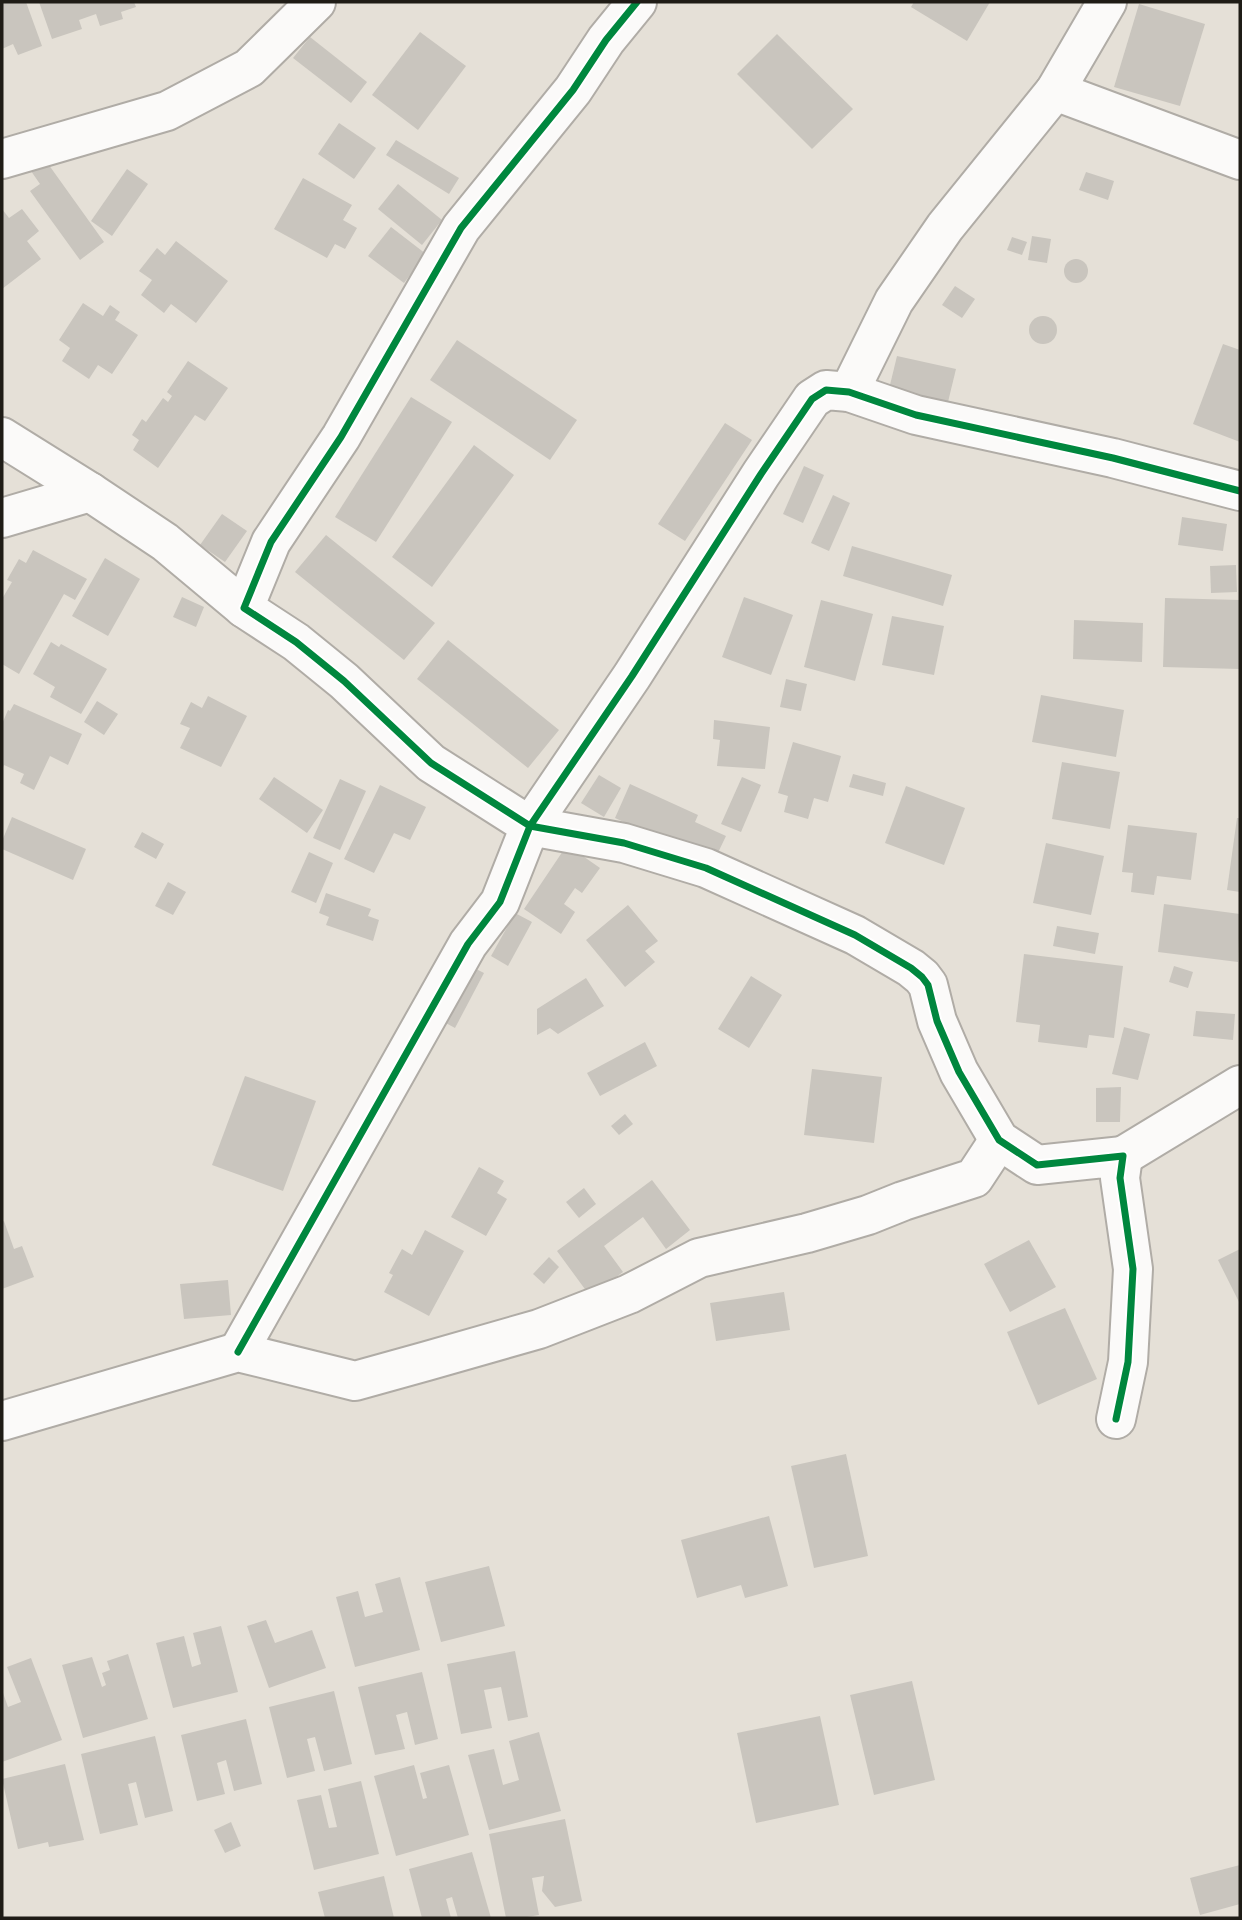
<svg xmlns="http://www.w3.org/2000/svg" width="1242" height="1920" font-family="'IBM Plex Sans',sans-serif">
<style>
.building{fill:#c9c5be}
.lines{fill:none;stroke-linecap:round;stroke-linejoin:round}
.minor-casing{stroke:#b0aca6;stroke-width:42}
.minor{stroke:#fbfaf9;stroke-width:38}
.cycleway-casing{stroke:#fff;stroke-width:11}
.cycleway{stroke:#00873e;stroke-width:7}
</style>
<rect width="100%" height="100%" fill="#e5e0d7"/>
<g class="building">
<polygon points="2,2 26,2 42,46 18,55 13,44 2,49"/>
<polygon points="39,2 134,2 136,7 121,12 123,19 100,26 96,14 79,20 82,29 52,39"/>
<polygon points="914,2 990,2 967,41 911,7"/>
<polygon points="1139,4 1205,24 1180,106 1114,87"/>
<polygon points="420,32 466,66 418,130 372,95"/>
<polygon points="777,34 853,109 812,149 737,74"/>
<polygon points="310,37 367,82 351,103 293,58"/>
<polygon points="339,123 376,148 354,179 318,154"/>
<polygon points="396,140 459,178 449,194 386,155"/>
<polygon points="46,161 104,242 80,260 30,191 40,184 31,171"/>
<polygon points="127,169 148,184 112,236 91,221"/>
<polygon points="1086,172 1114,181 1108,200 1079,190"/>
<polygon points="303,178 352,205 343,220 357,228 345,249 335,244 327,258 274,229"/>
<polygon points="398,184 442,220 422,245 378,209"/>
<polygon points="2,209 9,218 22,209 39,231 27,241 41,259 2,289"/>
<polygon points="391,227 426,254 404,283 368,256"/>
<polygon points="1032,236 1051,239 1047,263 1028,260"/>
<polygon points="1012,237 1027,242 1022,255 1007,250"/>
<polygon points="176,241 228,281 196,323 171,304 164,313 141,295 152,280 139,271 157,248 165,255"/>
<circle cx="1076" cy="271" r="12"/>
<polygon points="955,286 975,299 962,318 942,305"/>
<polygon points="83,303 103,316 110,305 120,312 115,320 138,335 112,374 98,365 89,379 62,361 70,348 59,340"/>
<circle cx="1043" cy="330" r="14"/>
<polygon points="457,340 577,420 550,460 430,380"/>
<polygon points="1223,344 1240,350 1240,442 1193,424"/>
<polygon points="897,356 956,369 948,402 889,389"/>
<polygon points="188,361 228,388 205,421 195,415 158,468 133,450 139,440 132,435 142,419 146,422 163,398 168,402 172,396 167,392"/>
<polygon points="411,397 452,422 376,542 335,517"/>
<polygon points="725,423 752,440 685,541 658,524"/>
<polygon points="474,445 514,475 432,587 392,557"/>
<polygon points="804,466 824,475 803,523 783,514"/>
<polygon points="833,495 850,503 829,551 811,543"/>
<polygon points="222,514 247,531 225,562 200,545"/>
<polygon points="1182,517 1227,524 1223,551 1178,545"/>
<polygon points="326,535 435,623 404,660 295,572"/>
<polygon points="852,546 952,575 943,606 843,576"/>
<polygon points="33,550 87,579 75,600 64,594 19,674 2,664 2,599 12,582 7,580 19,559 26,563"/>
<polygon points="105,558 140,579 108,636 72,616"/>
<polygon points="1236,565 1237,592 1211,593 1210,566"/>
<polygon points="182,597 204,607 196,627 173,617"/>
<polygon points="744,597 793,615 771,675 722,657"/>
<polygon points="1165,598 1240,600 1240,669 1163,667"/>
<polygon points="821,600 873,614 855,681 804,667"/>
<polygon points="892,616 944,626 934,675 882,665"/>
<polygon points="1074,620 1143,623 1142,662 1073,659"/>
<polygon points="448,640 559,730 528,768 417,679"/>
<polygon points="51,642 59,647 61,644 107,669 81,714 50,697 55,687 33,674"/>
<polygon points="786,679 807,684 801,711 780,707"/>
<polygon points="1041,695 1124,710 1116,757 1032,742"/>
<polygon points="208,696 247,716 221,767 180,748 190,728 180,724 191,702 202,708"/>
<polygon points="97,701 118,714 104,735 84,722"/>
<polygon points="14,704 82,734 68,765 50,756 34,790 20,783 24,774 4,765 2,770 2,724 8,710 10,711"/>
<polygon points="714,720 770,727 765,769 717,766 720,740 713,739"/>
<polygon points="793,742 841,756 828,802 814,798 808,819 784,812 788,796 778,793"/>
<polygon points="1062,762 1120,772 1110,829 1052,819"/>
<polygon points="853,774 886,783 883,796 849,787"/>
<polygon points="599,775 621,788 604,817 581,803"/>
<polygon points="274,777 323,810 307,833 259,799"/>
<polygon points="742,777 761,785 741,832 721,824"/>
<polygon points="340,779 366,791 340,850 313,838"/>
<polygon points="630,784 698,815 695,822 726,836 713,863 615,818"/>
<polygon points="380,785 426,807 410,840 394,833 374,873 344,859"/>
<polygon points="906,786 965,808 944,865 885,843"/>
<polygon points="12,817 86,849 73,880 2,849 2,841"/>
<polygon points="1237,818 1240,818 1240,892 1227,890"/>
<polygon points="1128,825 1197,833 1191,880 1157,876 1154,895 1131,892 1133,873 1122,872"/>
<polygon points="142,832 164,844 156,859 134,847"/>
<polygon points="1046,843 1104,856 1091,915 1033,903"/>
<polygon points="567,845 600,868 582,893 575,888 564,904 575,912 561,934 524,909"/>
<polygon points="309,852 333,863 316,903 291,892"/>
<polygon points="168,882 186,892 173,915 155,906"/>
<polygon points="326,893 371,909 368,916 379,920 373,941 326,925 329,917 319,913"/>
<polygon points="1164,904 1240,914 1238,962 1158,952"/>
<polygon points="628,905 658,941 645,951 655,962 625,987 586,940"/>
<polygon points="515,913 532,922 508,966 491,956"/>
<polygon points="1057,926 1099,933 1095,954 1053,946"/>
<polygon points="1024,954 1123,966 1114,1038 1089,1035 1087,1048 1038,1042 1040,1025 1016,1022"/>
<polygon points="1174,966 1193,972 1188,988 1169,982"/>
<polygon points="472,967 484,973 455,1028 444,1022"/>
<polygon points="751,976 782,995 749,1048 718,1029"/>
<polygon points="586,978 604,1006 558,1034 550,1028 537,1035 537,1009"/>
<polygon points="1196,1011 1235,1014 1233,1040 1193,1036"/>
<polygon points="1124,1027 1150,1034 1138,1080 1112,1074"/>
<polygon points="645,1042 657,1066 600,1096 587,1073"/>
<polygon points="812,1069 882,1077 874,1143 804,1135"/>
<polygon points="245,1076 316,1101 283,1191 212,1165"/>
<polygon points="1121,1087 1120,1122 1096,1122 1096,1088"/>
<polygon points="625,1114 633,1124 619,1135 611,1126"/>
<polygon points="479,1167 504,1181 497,1193 507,1199 486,1236 451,1217"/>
<polygon points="652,1180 690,1230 666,1249 643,1217 604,1246 623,1272 590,1296 557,1251"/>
<polygon points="584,1188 596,1204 579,1218 566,1202"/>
<polygon points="4,1221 14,1249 22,1246 34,1277 2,1289 2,1222"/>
<polygon points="425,1230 464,1251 429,1316 384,1292 393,1275 389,1273 402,1249 412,1255"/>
<polygon points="1029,1240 1056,1287 1010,1312 984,1264"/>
<polygon points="1240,1249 1240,1304 1218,1260"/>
<polygon points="549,1257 559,1267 544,1284 533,1274"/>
<polygon points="228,1280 231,1315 184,1319 180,1284"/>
<polygon points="784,1292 790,1330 716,1341 710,1303"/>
<polygon points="1065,1308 1097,1379 1038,1405 1007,1332"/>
<polygon points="846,1454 868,1556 814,1568 791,1466"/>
<polygon points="769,1516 788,1586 745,1598 741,1585 697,1598 681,1540"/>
<polygon points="489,1566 505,1626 441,1642 425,1582"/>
<polygon points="400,1577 420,1650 355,1667 336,1597 358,1591 365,1617 383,1612 375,1584"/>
<polygon points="266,1620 275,1643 312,1630 326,1668 269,1688 247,1626"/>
<polygon points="221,1626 238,1692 173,1708 156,1643 184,1636 192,1667 201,1664 193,1633"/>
<polygon points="515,1651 528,1717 508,1721 501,1687 484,1690 492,1728 461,1734 447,1664"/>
<polygon points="128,1654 148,1719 83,1738 62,1665 92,1657 102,1687 106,1685 102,1673 110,1670 107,1661"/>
<polygon points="31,1658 62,1740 2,1762 2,1690 8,1707 21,1702 7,1667"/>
<polygon points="422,1672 438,1739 415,1745 407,1712 396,1715 405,1749 375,1755 358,1687"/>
<polygon points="912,1681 935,1780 874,1795 850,1695"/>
<polygon points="334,1691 352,1764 324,1771 315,1737 307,1739 315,1771 287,1778 269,1707"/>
<polygon points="820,1716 839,1805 756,1823 737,1733"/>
<polygon points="246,1719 262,1784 234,1791 226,1760 217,1763 225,1794 197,1801 181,1735"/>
<polygon points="539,1732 561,1811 489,1830 468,1755 494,1749 503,1785 519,1780 509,1741"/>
<polygon points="155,1736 173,1811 145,1818 136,1782 128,1784 138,1825 100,1834 81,1754"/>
<polygon points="65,1764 84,1840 49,1847 48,1842 18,1849 2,1779"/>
<polygon points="414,1765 423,1799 427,1798 420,1773 449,1765 469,1835 396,1856 374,1776"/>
<polygon points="361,1781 379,1854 314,1870 297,1800 321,1795 329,1828 337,1827 328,1789"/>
<polygon points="565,1819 582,1901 555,1907 542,1891 544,1876 532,1878 539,1915 521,1918 506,1918 489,1834"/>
<polygon points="231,1822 241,1846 225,1853 214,1830"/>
<polygon points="472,1852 491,1918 458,1918 452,1897 446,1899 451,1918 422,1918 409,1869"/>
<polygon points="1240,1865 1240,1904 1200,1915 1190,1878"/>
<polygon points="384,1876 394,1918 325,1918 318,1892"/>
</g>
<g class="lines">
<g class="minor-casing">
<g id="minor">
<polyline points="1055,91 1240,160"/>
<polyline points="2,159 167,111 249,68 316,2"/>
<polyline points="849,392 894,301 945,227 1055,91 1107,2"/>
<polyline points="2,437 90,492 165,542 244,608"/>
<polyline points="2,518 90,492"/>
<polyline points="1123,1156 1240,1085"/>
<polyline points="238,1352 468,944 500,902 530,826 431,763 344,681 296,642 244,608 271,542 341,437 461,228 573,90 606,40 637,2"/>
<polyline points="1116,1419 1128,1362 1133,1269 1120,1178 1123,1156 1037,1165 999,1140 959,1072 937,1021 928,985 922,977 911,968 855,935 706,868 624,843 530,826 632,676 761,474 812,399 826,390 849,392 916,415 1113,458 1240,491"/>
<polyline points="2,1421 238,1352 355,1381 427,1361 539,1329 629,1294 699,1258 807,1233 868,1215 903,1201 974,1178 999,1140"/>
</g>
</g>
<use href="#minor" class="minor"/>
<g class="cycleway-casing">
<g id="cycleway">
<polyline points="238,1352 468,944 500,902 530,826 431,763 344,681 296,642 244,608 271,542 341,437 461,228 573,90 606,40 637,2"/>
<polyline points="1116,1419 1128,1362 1133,1269 1120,1178 1123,1156 1037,1165 999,1140 959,1072 937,1021 928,985 922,977 911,968 855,935 706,868 624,843 530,826 632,676 761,474 812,399 826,390 849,392 916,415 1113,458 1240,491"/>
</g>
</g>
<use href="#cycleway" class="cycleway"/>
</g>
<rect width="1242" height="1920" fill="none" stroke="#1f1c16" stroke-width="7"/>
</svg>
